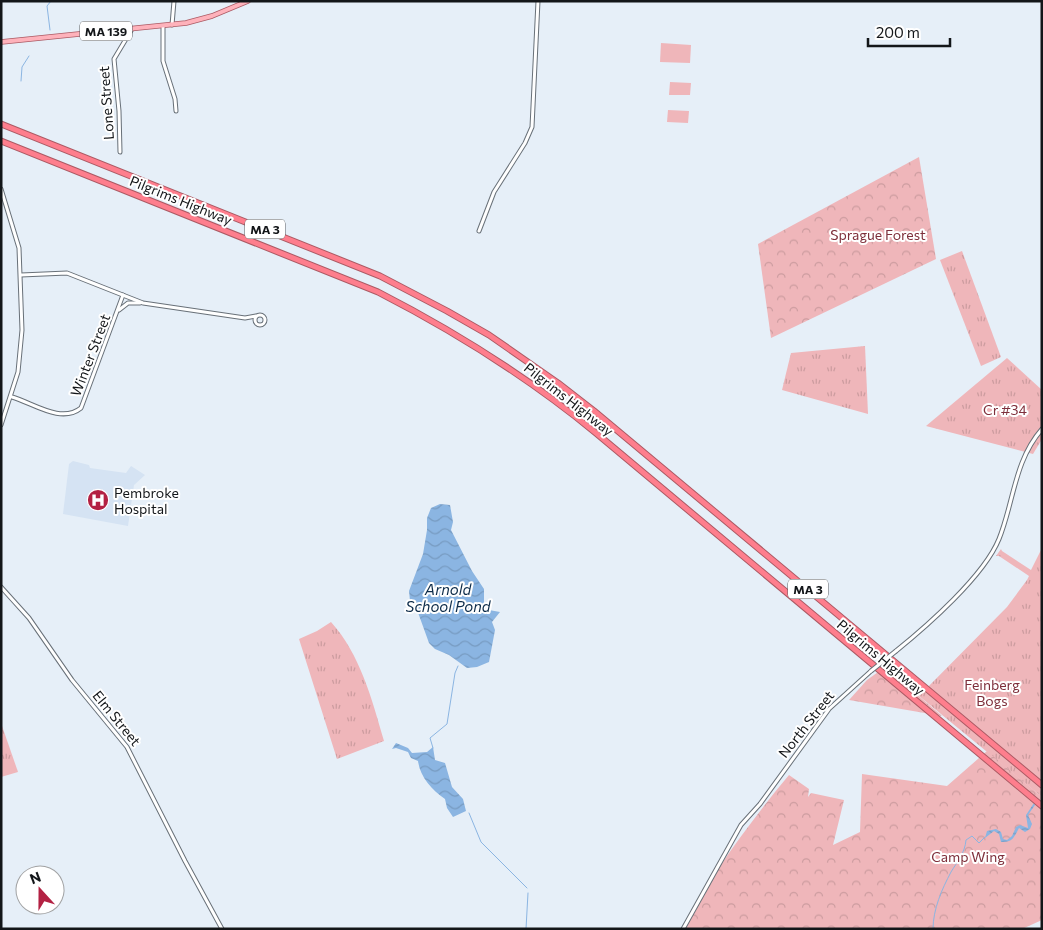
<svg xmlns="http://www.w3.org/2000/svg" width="1043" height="930" font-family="Commissioner,sans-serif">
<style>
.built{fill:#d5e3f3}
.grass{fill:url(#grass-tufts)}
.forest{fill:url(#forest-crowns)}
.garden{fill:#efb6ba}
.water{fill:url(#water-waves)}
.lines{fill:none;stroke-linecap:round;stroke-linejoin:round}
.stream{stroke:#8bb5e2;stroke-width:1}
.minor-casing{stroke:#687078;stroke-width:5}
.major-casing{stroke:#ac5a64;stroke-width:5.5}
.highway-casing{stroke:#ac5a64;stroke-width:7}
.minor{stroke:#fff;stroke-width:3}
.major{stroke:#feb2bb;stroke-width:4}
.highway{stroke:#fe7e8d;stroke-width:5}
.minor-bridge-casing{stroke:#687078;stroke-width:5;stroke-linecap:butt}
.minor-bridge{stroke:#fff;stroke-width:3}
.labels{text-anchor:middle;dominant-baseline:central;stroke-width:4;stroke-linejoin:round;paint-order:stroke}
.shield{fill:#fff;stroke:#5a5c5e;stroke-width:1}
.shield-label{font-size:12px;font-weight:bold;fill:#131619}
.street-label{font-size:14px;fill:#131619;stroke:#fff}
.park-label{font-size:14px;fill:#7e2f3b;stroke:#fff}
.poi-label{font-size:14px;fill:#131619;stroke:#fff;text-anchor:start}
.water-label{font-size:15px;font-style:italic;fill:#0c2b49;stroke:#fff}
</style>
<defs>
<pattern id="grass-tufts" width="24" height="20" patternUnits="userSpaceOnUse" patternTransform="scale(1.25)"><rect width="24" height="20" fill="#efb6ba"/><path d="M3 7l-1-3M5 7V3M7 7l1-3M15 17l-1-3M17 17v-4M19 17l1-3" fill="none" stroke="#cc9c9f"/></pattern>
<pattern id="forest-crowns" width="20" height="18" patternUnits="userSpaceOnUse" patternTransform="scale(1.25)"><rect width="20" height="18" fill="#efb6ba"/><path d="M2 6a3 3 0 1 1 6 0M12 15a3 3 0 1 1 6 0" fill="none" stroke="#cc9c9f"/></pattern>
<pattern id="water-waves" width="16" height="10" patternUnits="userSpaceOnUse" patternTransform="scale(1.25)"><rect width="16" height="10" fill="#8bb5e2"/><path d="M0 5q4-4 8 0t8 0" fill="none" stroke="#779bc1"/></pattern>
</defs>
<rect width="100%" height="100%" fill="#e6eff8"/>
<polygon class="built" points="73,461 89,465 90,468 126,473 131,466 145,475 134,485 128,526 63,514 69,464"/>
<g class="grass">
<polygon points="962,251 1001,357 981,366 940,260"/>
<polygon points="865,346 868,414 782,390 791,353"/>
<polygon points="1007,358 1042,390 1042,439 1033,454 926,426"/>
<polygon points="1042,548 1042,797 919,696 1007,607 1027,580 1029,576 999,556 996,556 1001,549 1002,551 1031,570"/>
<path d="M 331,622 C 360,654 372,699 384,741 L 337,759 L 299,639 L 317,631 Z"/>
<polygon points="1,723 18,772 1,777"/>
</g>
<g class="forest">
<polygon points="919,157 936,259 771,338 758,244"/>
<polygon points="885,667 942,716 849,700 867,680"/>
<path d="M 987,751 L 1042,797 L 1042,920 L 1022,929 L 681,929 C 712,874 749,823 789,775 L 809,789 L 808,797 L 811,793 L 844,800 L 833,845 L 860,832 L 862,774 L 947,786 Z"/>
</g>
<g class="garden">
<polygon points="661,43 691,45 690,63 660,62"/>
<polygon points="670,82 691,83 690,95 669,95"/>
<polygon points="668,110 689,111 688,123 667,122"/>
</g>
<g class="water">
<polygon points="440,504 450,505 453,522 451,530 472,571 484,589 484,605 489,610 500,612 492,622 495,630 489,662 477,667 467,668 449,655 435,649 429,643 416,607 410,601 409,591 423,554 427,530 427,518 431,508"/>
<path d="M 396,743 L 408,748 L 412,753 L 427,752 L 433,747 L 435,760 L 445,763 L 452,787 L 463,799 L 466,811 L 453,817 L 447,808 L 445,799 C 432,790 420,777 418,761 L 411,758 L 408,752 L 396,748 L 392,749 Z"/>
<path d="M 1034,803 L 1035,805 L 1028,815 L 1032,824 L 1030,829 L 1025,832 L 1019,828 C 1014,837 1013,843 1001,842 L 999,834 L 994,831 L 985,838 L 987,831 L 996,829 L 1001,832 L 1003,839 L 1007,840 L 1012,836 L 1016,827 L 1020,825 L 1028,828 L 1026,815 Z"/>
</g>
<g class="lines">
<g class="stream">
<polyline points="50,30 47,6 51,1"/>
<polyline points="21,81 22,67 29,56"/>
<polyline points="433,748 430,738 447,724 455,673 458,666"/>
<polyline points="469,813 481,842 527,888"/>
<polyline points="526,929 528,893"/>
<path d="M 933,929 C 933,909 942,889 951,872 C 957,862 965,853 966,840 L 972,836 L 979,843 L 985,837"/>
</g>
<g class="minor-casing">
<g id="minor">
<polyline points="172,25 174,1"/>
<polyline points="163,26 163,61 175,99 176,111"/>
<polyline points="120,152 119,111 114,59 132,29"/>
<polyline points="1,189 19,248 22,330 18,372 1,425"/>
<polyline points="479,231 494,192 525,143 532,127 538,1"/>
<polyline points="21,275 67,273 143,303 245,318 256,316"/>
<polyline points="119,310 128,303 140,303"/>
<circle cx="260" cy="320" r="5"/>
<path d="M 12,397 C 33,403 61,424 81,408 L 123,295"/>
<polyline points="1,587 29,618 72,680 127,747 185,861 222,929"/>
<path d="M 896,651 C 927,626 984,576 999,539 C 1014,502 1014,461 1042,429"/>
<polyline points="683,929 741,825 760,804 829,709 871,671"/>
</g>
</g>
<g class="major-casing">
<polyline id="major" points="1,42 186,23 212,16 248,1"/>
</g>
<g class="highway-casing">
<g id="highway">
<polyline points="1,124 380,276 447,311 489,335 558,383 594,411 1042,785"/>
<path d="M 1,141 L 378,292 C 456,332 528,377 596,433 L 1042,806"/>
</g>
</g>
<use href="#minor" class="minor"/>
<use href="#major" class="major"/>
<use href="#highway" class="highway"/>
<g class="minor-bridge-casing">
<polyline id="minor-bridge" points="871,671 896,651"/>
</g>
<use href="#minor-bridge" class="minor-bridge"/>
</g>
<defs>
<g id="hospital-disc" transform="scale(1.125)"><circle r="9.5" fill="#b32143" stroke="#fff"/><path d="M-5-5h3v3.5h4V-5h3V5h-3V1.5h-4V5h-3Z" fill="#fff"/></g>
</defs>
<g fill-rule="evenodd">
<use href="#hospital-disc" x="98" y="500"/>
</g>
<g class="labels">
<g class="shield">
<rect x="80" y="21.5" width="52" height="19" rx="4"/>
<rect x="245" y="219.5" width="40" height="19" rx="4"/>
<rect x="788" y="579.5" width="40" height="19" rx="4"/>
</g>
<g class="shield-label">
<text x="106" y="31">MA 139</text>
<text x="265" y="229">MA 3</text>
<text x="808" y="589">MA 3</text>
</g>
<g class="street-label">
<text transform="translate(106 103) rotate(-94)">Lone Street</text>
<text transform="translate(181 200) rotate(22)">Pilgrims Highway</text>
<text transform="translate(90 355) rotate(-69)">Winter Street</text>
<text transform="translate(569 399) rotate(38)">Pilgrims Highway</text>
<text transform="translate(881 657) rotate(40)">Pilgrims Highway</text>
<text transform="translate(117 718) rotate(51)">Elm Street</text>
<text transform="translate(806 724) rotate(-52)">North Street</text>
</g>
<g class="park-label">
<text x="878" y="234">Sprague Forest</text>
<text x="1005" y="409">Cr #34</text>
<text x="992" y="684">Feinberg<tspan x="992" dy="16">Bogs</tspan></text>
<text x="968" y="856">Camp Wing</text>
</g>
<g class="poi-label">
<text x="114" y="492">Pembroke<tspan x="114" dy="16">Hospital</tspan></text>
</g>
<g class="water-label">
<text x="448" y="589">Arnold<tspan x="448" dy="17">School Pond</tspan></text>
</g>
</g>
<rect width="1043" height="930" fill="none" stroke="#131619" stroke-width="5"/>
<g transform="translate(40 890) rotate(339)"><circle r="24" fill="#ffffff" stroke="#a1a2a3"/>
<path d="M0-4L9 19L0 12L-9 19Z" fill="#b32143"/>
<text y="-8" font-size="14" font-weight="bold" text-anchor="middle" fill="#131619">N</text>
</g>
<path d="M868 38v8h82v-8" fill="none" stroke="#131619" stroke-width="2.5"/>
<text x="876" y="38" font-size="15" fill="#131619" stroke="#ffffff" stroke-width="4" paint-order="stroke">200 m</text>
</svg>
